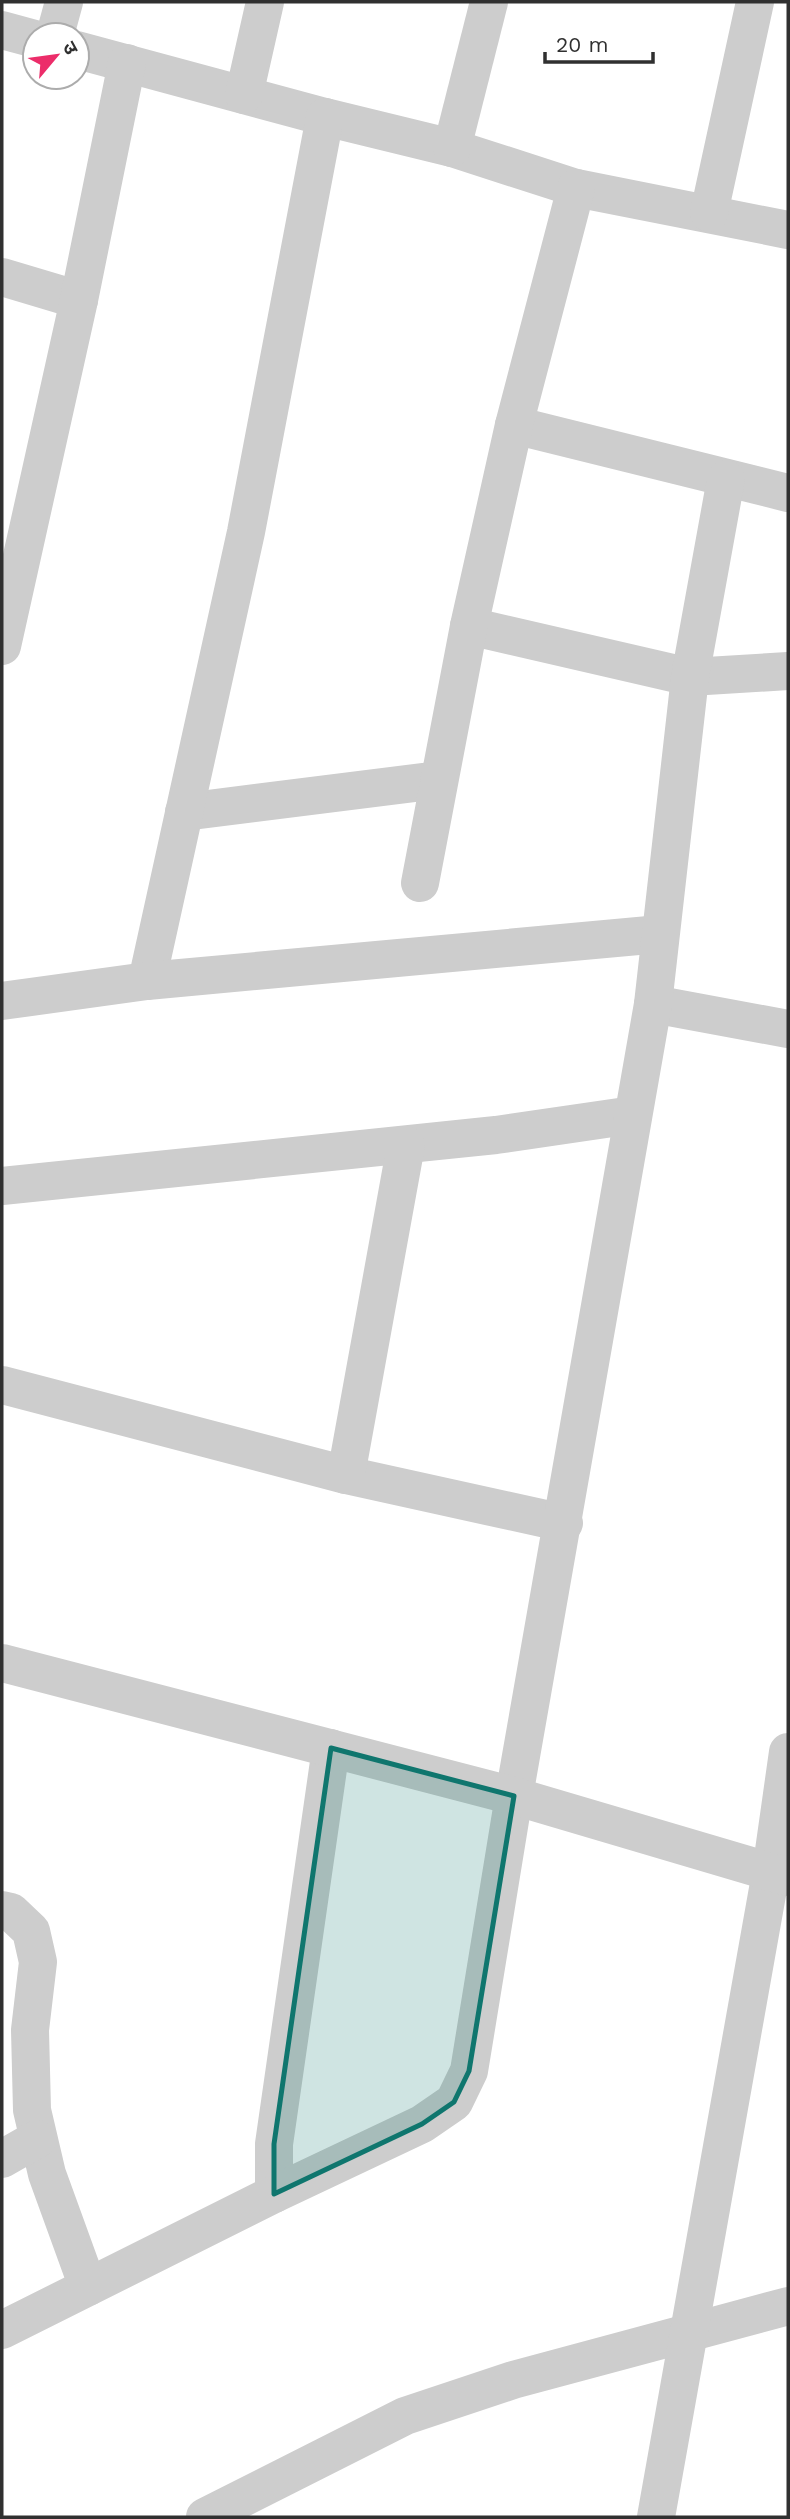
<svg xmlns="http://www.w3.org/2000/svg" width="790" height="2519" font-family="'Work Sans','Noto Sans Devanagari',sans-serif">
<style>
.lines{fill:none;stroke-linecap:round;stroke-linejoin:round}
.minor{stroke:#cdcdcd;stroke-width:38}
.tertiary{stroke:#cdcdcd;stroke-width:38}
.marked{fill:#0f766e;fill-opacity:0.2;stroke:#0f766e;stroke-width:5;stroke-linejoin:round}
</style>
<rect width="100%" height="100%" fill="#fff"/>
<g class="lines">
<g class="minor">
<polyline points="2,30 35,39"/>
<polyline points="55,35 64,2"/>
<polyline points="77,50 325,117 452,148 576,188 788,230"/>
<polyline points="244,95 265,2"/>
<polyline points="452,148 489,2"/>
<polyline points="709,213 755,2"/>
<polyline points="2,277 79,300"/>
<polyline points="514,425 788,493"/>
<polyline points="469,626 690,677 788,671"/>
<polyline points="2,646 79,300 127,63"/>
<polyline points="184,812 439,780"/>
<polyline points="420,883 469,626 514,425 576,188"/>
<polyline points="147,981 246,532 325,117"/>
<polyline points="2,1001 147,981 660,934"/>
<polyline points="653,1004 788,1029"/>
<polyline points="2,1186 496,1135 633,1115"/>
<polyline points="2,1385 346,1475 564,1523"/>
<polyline points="346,1475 406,1145"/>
<polyline points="2,1910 11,1912 31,1931 38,1962 30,2030 32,2110 47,2174 88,2287"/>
<polyline points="2,2159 37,2139"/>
<polyline points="274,2194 274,2144 331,1748"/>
<polyline points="2,2330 274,2194 422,2124 454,2102 469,2071 514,1796 653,1004 690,677 726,479"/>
<polyline points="205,2517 405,2416 513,2380 788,2306"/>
<polyline points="656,2517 771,1872 788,1752"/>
</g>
<polyline class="tertiary" points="2,1663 514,1796 788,1877"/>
</g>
<path class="marked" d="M 331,1748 L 514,1796 L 469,2071 L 454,2102 L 422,2124 L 274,2194 L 274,2144 Z"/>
<rect width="790" height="2519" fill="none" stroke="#303030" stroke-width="7"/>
<g transform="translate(56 56) rotate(61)"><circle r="33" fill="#ffffff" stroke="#acacac" stroke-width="2"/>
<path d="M0-5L12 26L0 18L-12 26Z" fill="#ec2d6a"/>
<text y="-10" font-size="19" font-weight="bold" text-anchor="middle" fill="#303030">उ</text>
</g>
<path d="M545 52v10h108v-10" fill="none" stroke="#303030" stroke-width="3.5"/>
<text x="556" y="52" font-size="21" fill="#303030" stroke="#ffffff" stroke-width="5" paint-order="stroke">20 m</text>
</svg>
